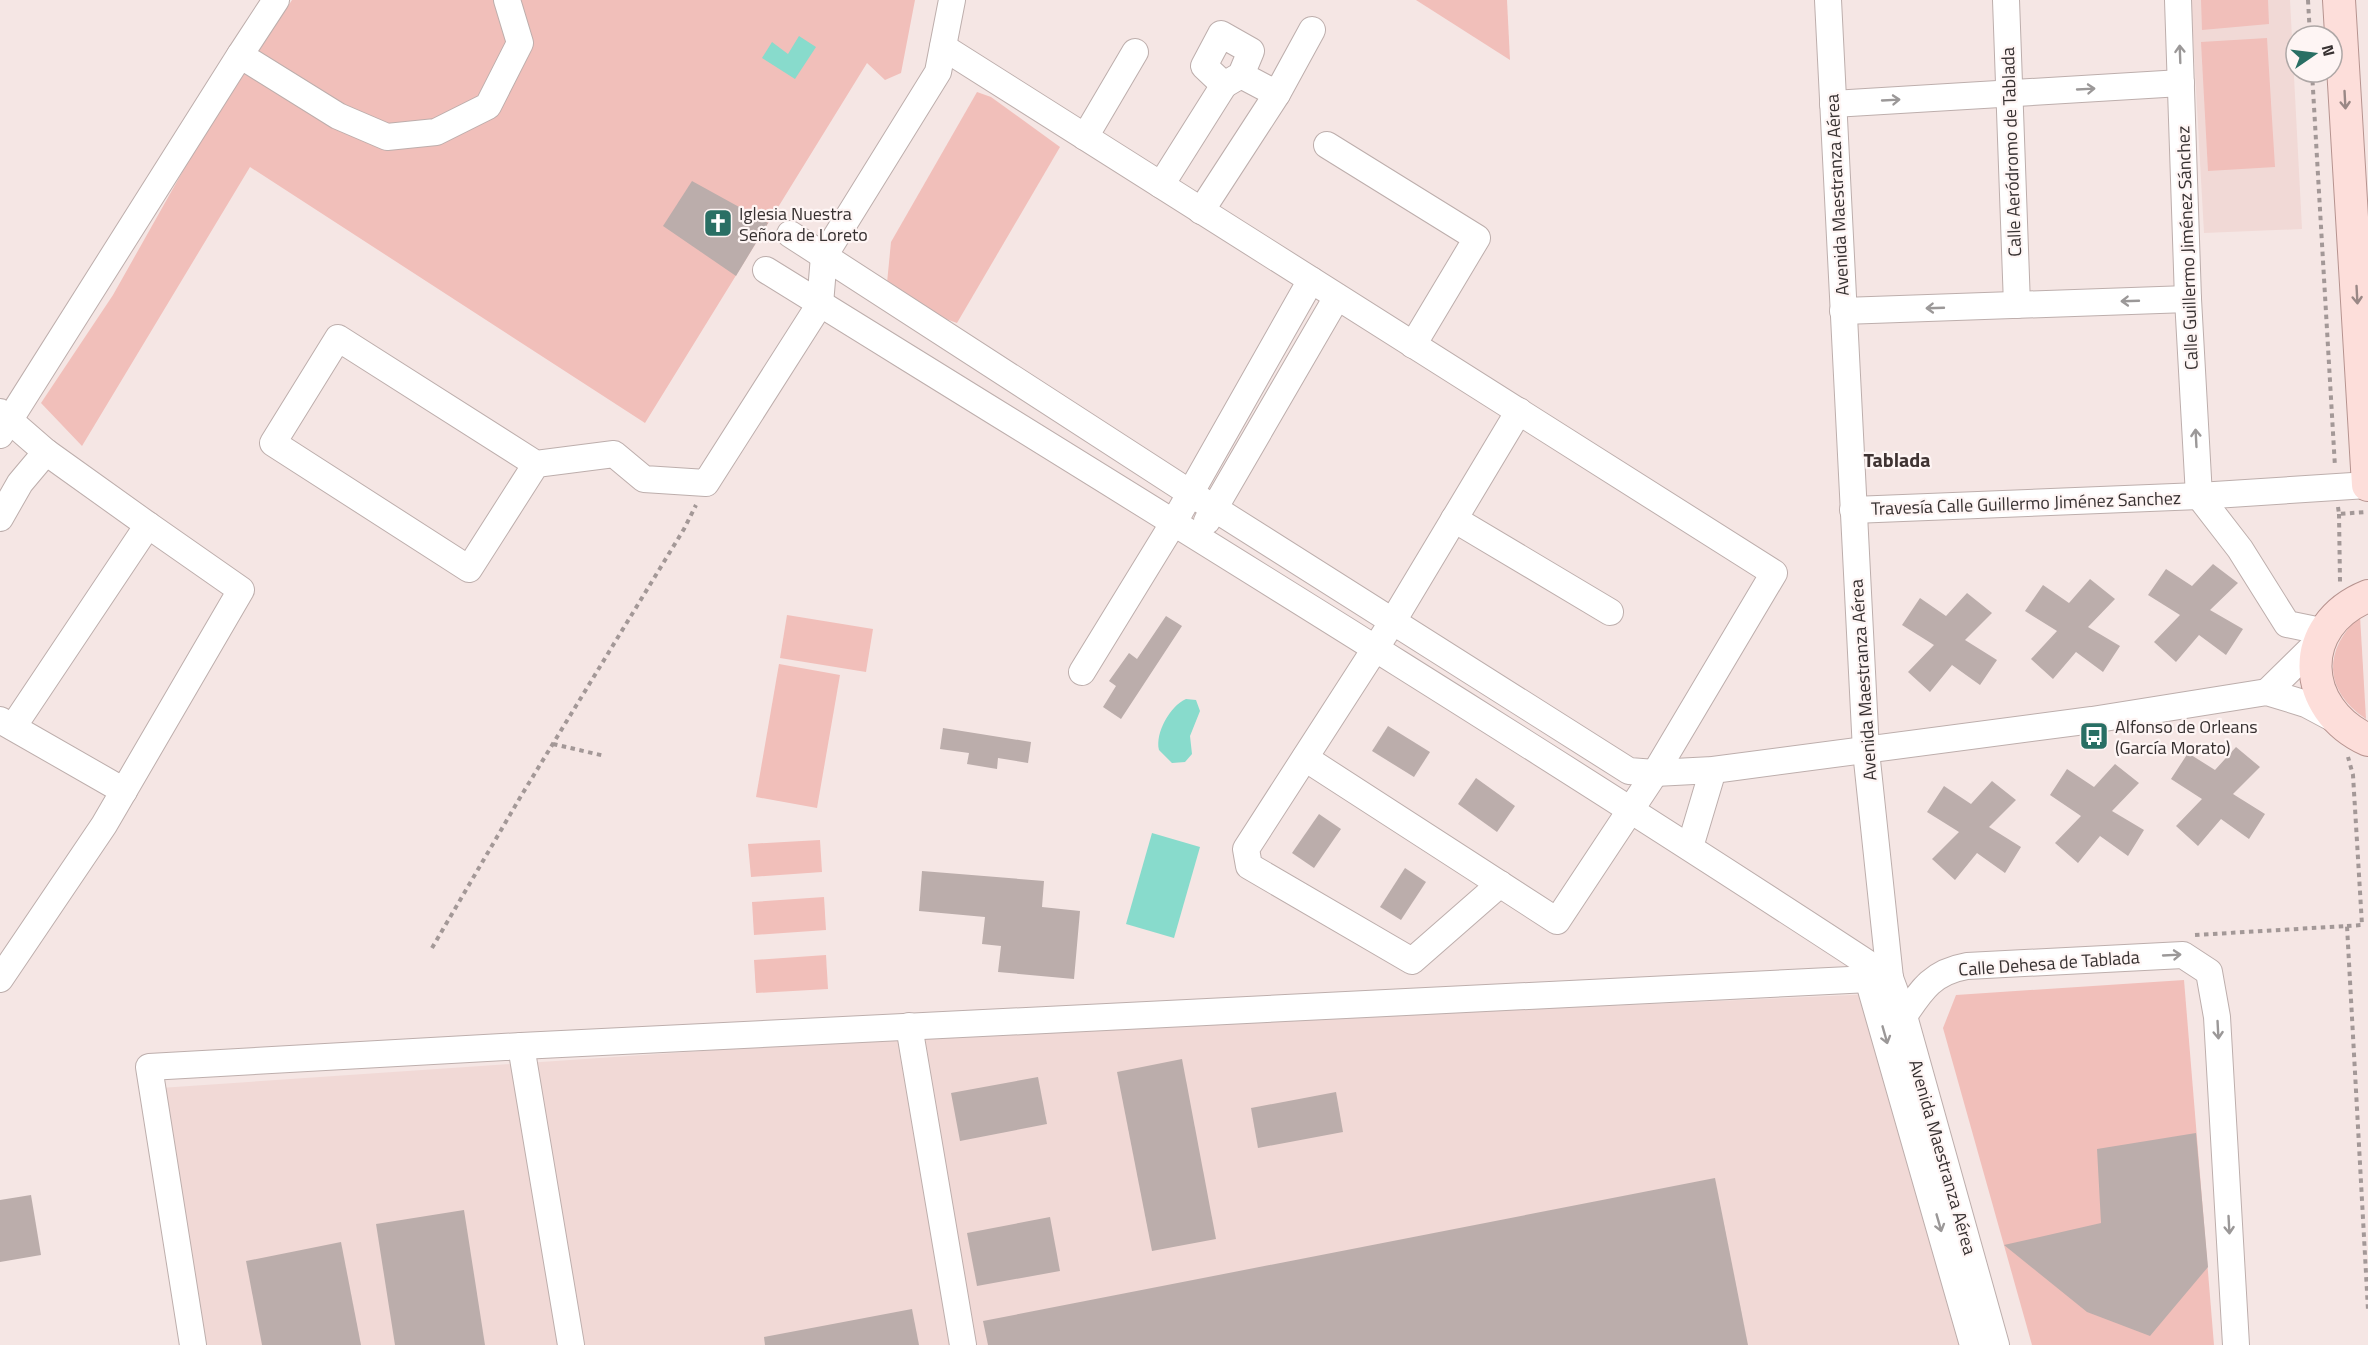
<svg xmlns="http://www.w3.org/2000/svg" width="2368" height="1345" font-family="'Titillium Web',sans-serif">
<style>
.built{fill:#f1d9d6}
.green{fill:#f1bfba}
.water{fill:#88dbcc}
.building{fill:#bbadab}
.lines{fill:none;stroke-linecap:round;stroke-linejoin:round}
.minor-casing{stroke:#bdaeac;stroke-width:28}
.major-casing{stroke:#b6938f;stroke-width:34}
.path{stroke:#a39897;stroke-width:4;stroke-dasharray:4.5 4.5;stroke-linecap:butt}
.minor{stroke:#fff;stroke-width:26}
.major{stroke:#fddeda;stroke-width:32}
.oneway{stroke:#9b9898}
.oneway2{stroke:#9a8886}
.labels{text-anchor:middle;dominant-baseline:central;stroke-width:4.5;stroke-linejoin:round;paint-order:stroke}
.street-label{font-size:18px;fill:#373131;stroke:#fef5f4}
.poi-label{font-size:18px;fill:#373131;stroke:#fef5f4;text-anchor:start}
.neighbourhood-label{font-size:20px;font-weight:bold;fill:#3f3332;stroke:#fef5f4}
</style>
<rect width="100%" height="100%" fill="#f5e6e4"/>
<g class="built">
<polygon points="2191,0 2290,0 2302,229 2204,233"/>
<polygon points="1875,994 1972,1345 201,1345 160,1088 920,1036"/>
</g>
<g class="green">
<polygon points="292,0 915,0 901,73 885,80 867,63 645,423 250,167 82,446 41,403 113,295 197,146"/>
<polygon points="1416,0 1507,0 1510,60"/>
<polygon points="2201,0 2268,0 2269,24 2202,30"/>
<polygon points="2267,38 2275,167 2208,171 2201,42"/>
<polygon points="977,92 991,97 1060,147 957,323 893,300 887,283 891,242"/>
<polygon points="787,615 873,629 866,672 780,658"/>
<path d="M 2360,616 L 2366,719 C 2323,690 2323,650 2360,616 Z"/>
<polygon points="779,664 840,675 817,808 756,797"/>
<polygon points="820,840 822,872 751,877 748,844"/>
<polygon points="824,897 826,930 754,935 752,902"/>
<polygon points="826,955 828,989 756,993 754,960"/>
<polygon points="2184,980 2214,1345 2032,1345 1943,1028 1956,995"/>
</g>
<g class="water">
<polygon points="799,36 816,47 795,79 762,58 772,42 788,54"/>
<path d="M 1186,699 L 1196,700 L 1200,711 L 1190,736 L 1192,754 L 1185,762 L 1172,763 L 1159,750 C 1155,733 1170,706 1186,699 Z"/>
<polygon points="1152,833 1200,847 1174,938 1126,924"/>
</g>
<g class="building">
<polygon points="692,181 768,223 736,276 663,226"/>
<polygon points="2213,564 2238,583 2210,610 2243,629 2226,655 2199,635 2176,662 2154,642 2180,615 2148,595 2166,569 2192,586"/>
<polygon points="2090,579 2115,599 2088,627 2120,646 2103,672 2076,652 2053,679 2031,659 2057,631 2025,611 2043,585 2069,603"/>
<polygon points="1967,593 1992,613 1965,640 1997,660 1980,685 1952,665 1930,692 1908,672 1934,645 1902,625 1920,598 1946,616"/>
<polygon points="1166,616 1182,626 1121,719 1103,707 1116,686 1109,681 1129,653 1137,659"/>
<polygon points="1388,726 1430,752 1414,777 1372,751"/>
<polygon points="943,728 1031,742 1028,763 998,758 997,769 967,764 969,753 940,749"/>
<polygon points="2236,747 2260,767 2233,794 2265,814 2249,839 2221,819 2198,846 2176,826 2202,799 2171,779 2188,753 2215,770"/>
<polygon points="2115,764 2139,783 2112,811 2144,830 2128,856 2100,836 2078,863 2055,843 2081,816 2050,795 2067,769 2094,787"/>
<polygon points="1476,778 1515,806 1497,832 1458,804"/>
<polygon points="1992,781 2016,800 1989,827 2021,847 2005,873 1977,853 1955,880 1932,859 1959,832 1927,812 1944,786 1971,804"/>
<polygon points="1319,814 1341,829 1314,868 1292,853"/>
<polygon points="1405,868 1426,882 1401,920 1380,907"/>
<polygon points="922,871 1044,881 1042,907 1080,911 1074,979 998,972 1001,946 982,944 985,917 919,911"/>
<polygon points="1182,1059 1216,1239 1152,1251 1117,1072"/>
<polygon points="1038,1077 1047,1124 960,1141 951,1093"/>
<polygon points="1336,1092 1343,1132 1258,1148 1251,1108"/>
<polygon points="2196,1133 2208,1267 2150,1336 2087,1312 2004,1245 2101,1223 2097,1149"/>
<polygon points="1715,1178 1748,1345 988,1345 983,1321"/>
<polygon points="31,1195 41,1255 0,1262 0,1200"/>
<polygon points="464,1210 485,1345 395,1345 376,1224"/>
<polygon points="1050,1217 1060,1271 977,1286 967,1233"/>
<polygon points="341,1242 361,1345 262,1345 246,1261"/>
<polygon points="912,1309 919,1345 765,1345 764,1337"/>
</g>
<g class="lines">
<g class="minor-casing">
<g id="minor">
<polyline points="276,0 240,55 338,116 387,137 436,132 488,106 520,43 507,0"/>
<polyline points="1828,0 1866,751 1890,978 1904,1016 1996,1345"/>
<polyline points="2006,0 2017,305"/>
<polyline points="2178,0 2188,299 2199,496"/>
<polyline points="943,47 1774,573 1655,773 1557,921 1305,758"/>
<polyline points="1241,75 1251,51 1221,34 1204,66 1224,85 1241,75 1277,94"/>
<polyline points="1833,104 2181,83"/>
<polyline points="1085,137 1135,52"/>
<polyline points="1327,145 1477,238 1413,345"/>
<polyline points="1161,185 1224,85"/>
<polyline points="1201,211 1277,94 1312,30"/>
<polyline points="790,234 1190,493 1629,771 1655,773 1713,770 2092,720 2267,692 2306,704 2336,720"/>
<path d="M 766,270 C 1142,503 1520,735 1890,978"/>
<polyline points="1843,311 2188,299"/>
<polyline points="0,412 46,452 148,525 13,727"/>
<polyline points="0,435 240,55"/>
<polyline points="536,464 469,569 273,443 338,338 536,464 614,454 644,479 706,483 820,304 824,256 938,72 952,0"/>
<polyline points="2199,496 2240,549 2287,624 2326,632"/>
<polyline points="1853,510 2199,496 2368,485"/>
<polyline points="0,518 20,483 46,452"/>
<polyline points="1454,519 1610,612"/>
<polyline points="1207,521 1337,297"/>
<polyline points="1082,672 1174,522 1311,280"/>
<polyline points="2267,692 2320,640"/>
<polyline points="0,720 124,791"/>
<polyline points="1690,847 1713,770"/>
<polyline points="1500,884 1412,961 1249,866 1246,849 1393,621 1519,411"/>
<polyline points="0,979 104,825 241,590 148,525"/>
<polyline points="1868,979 1973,1345"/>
<path d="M 1904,1016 C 1922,989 1933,972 1967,966 L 2183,955 L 2209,972 L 2217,1017 L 2236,1345"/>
<polyline points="909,1026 963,1345"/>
<polyline points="521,1046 1890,978"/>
<polyline points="193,1345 149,1067 521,1046 571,1345"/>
</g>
</g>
<g class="major-casing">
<g id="major">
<polyline points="2339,0 2368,485"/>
<path d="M 2368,596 C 2296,625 2300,709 2368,740"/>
</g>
</g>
<g class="path">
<polyline points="2308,0 2310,36"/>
<polyline points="2312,72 2335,467"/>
<polyline points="2338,507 2339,514 2366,512"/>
<polyline points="2339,514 2340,582"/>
<polyline points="553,744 605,756"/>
<polyline points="2347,926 2362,925 2353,775 2348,757"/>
<polyline points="2195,935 2347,926 2368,1310"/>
<polyline points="432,948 521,796 684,529 696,505"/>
</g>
<use href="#minor" class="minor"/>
<use href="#major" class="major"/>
</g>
<defs><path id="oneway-shaft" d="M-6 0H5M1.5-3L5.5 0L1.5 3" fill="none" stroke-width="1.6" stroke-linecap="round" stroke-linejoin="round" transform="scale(1.5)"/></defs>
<g class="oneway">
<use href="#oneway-shaft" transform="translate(2180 54) rotate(-92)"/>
<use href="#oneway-shaft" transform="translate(2086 89) rotate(-3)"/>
<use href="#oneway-shaft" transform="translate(1891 100) rotate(-3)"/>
<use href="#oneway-shaft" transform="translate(2130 301) rotate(178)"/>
<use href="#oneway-shaft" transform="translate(1935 308) rotate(178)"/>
<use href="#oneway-shaft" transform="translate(2196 438) rotate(-93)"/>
<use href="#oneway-shaft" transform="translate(2172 955) rotate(-3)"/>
<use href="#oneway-shaft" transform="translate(2218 1030) rotate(87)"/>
<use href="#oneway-shaft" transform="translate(1885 1035) rotate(74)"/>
<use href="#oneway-shaft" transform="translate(1939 1223) rotate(74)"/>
<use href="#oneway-shaft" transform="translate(2229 1225) rotate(87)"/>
</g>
<g class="oneway2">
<use href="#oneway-shaft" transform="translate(2345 100) rotate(87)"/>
<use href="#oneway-shaft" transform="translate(2357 295) rotate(87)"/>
</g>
<defs>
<g id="church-square" transform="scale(1.5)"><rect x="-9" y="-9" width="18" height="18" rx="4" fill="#296f64" stroke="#fef5f4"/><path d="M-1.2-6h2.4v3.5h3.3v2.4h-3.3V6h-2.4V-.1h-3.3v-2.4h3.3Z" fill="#fff"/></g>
<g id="bus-square" transform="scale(1.5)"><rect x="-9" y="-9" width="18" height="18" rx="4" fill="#296f64" stroke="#fef5f4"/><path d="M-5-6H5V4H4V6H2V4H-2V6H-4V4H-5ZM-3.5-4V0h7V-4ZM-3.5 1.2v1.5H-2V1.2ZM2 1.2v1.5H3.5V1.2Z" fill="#fff"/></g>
</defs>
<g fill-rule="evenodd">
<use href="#church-square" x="718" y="223"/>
<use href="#bus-square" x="2094" y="736"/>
</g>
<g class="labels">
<g class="street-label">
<text transform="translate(2011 152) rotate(-92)">Calle Aeródromo de Tablada</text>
<text transform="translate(1837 195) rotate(-93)">Avenida Maestranza Aérea</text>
<text transform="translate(2187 248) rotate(-92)">Calle Guillermo Jiménez Sánchez</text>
<text transform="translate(2026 503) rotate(-2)">Travesía Calle Guillermo Jiménez Sanchez</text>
<text transform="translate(1863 680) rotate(-94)">Avenida Maestranza Aérea</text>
<text transform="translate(2049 963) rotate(-4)">Calle Dehesa de Tablada</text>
<text transform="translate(1943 1157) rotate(74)">Avenida Maestranza Aérea</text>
</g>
<g class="poi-label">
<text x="739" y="213">Iglesia Nuestra<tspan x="739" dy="21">Señora de Loreto</tspan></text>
<text x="2115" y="726">Alfonso de Orleans<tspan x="2115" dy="21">(García Morato)</tspan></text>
</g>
<g class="neighbourhood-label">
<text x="1897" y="459">Tablada</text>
</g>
</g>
<g transform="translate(2314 54) rotate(76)"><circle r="28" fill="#fef5f4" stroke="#aea7a6" stroke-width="1.5"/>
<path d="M0-4.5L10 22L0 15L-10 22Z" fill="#296f64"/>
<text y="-9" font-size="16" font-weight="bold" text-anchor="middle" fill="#373131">N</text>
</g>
</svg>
